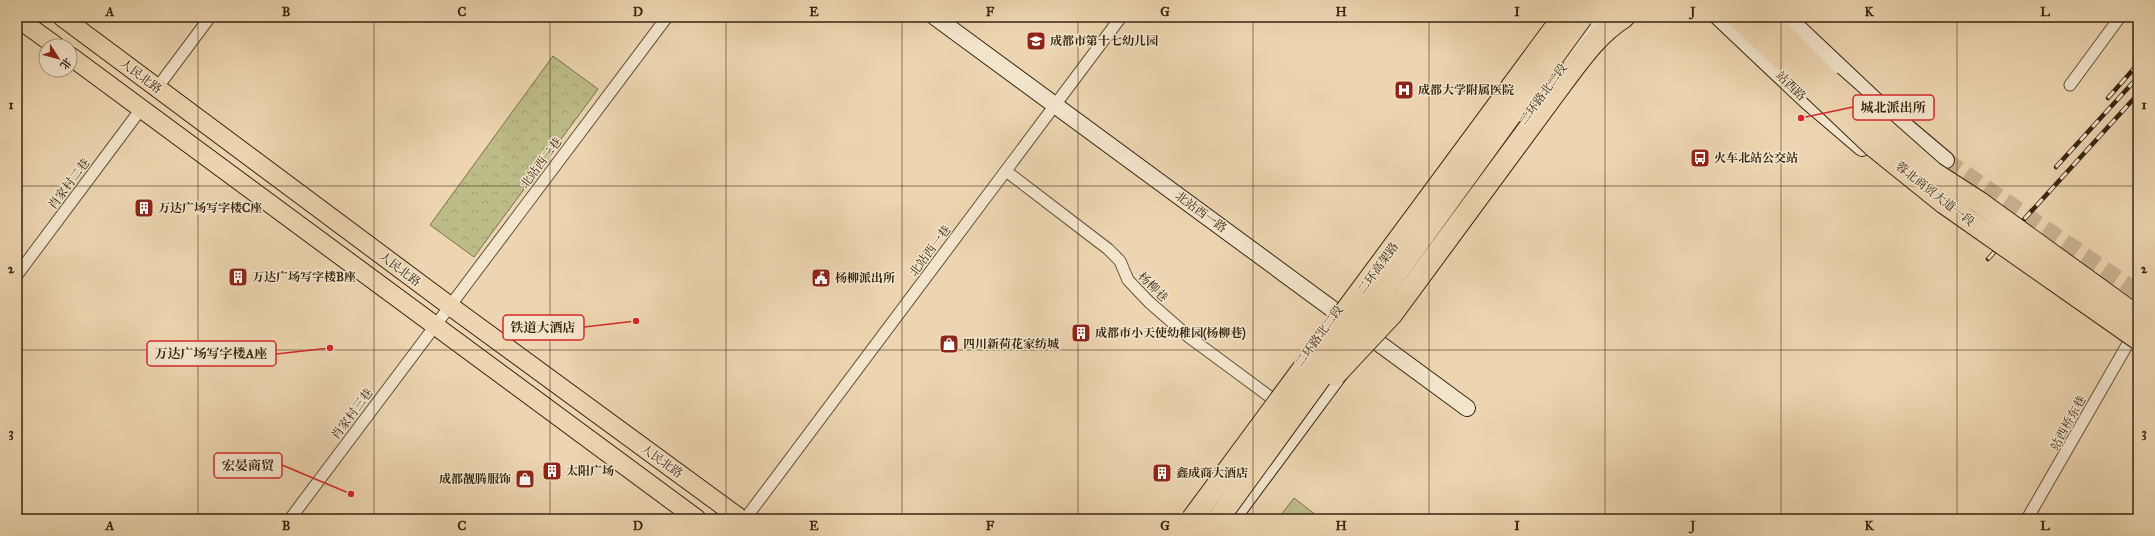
<svg xmlns="http://www.w3.org/2000/svg" width="2155" height="536" font-family="'IM FELL Great Primer','Noto Serif SC',serif">
<style>
.green{fill:#bdbc88;stroke:#7a714c}
.park{fill:url(#park-crowns);stroke:#7a714c}
.lines{fill:none;stroke-linecap:round;stroke-linejoin:round}
.secondary-tunnel{stroke:#c8b290;stroke-width:16;stroke-dasharray:16 8;stroke-linecap:butt}
.street-casing{stroke:#645238;stroke-width:13}
.secondary-casing{stroke:#372610;stroke-width:18}
.primary-casing{stroke:#372610;stroke-width:20}
.highway-casing{stroke:#372610;stroke-width:23}
.street{stroke:#f3e4cc;stroke-width:11}
.secondary{stroke:#f3e4cc;stroke-width:16}
.primary{stroke:#ecd5b0;stroke-width:18}
.highway{stroke:#ecd5b0;stroke-width:21}
.rail-casing{stroke:#372610;stroke-width:4.5}
.rail{stroke:#f3e4cc;stroke-width:3;stroke-dasharray:9;stroke-linecap:butt}
.highway-bridge-casing{stroke:#372610;stroke-width:23;stroke-linecap:butt}
.highway-bridge{stroke:#ecd5b0;stroke-width:21}
.grid{fill:none;stroke:#372610;stroke-width:1;stroke-opacity:0.55}
.labels{text-anchor:middle;dominant-baseline:central;stroke-width:3;stroke-linejoin:round;paint-order:stroke}
.poi-label{font-size:12px;font-weight:bold;fill:#372610;stroke:#f3e4cc;text-anchor:start}
.street-label{font-size:12px;fill:#372610;stroke:#f3e4cc}
.leader{fill:none;stroke:#d62828;stroke-width:1.5}
.callout-dot{fill:#d62828;stroke:#f3e4cc;stroke-width:1.5}
.callout{fill:#f3e4cc;stroke:#d62828;stroke-width:1.5}
.callout-label{font-size:13px;text-anchor:middle;font-weight:bold;fill:#372610}
.neatline{fill:none;stroke:#372610;stroke-width:1.5}
.grid-label{font-size:13px;text-anchor:middle;font-weight:bold;fill:#372610}
</style>
<defs>
<pattern id="park-crowns" width="20" height="18" patternUnits="userSpaceOnUse"><rect width="20" height="18" fill="#bdbc88"/><path d="M2 6a3 3 0 1 1 6 0M12 15a3 3 0 1 1 6 0" fill="none" stroke="#a3a174"/></pattern>
</defs>
<rect width="100%" height="100%" fill="#ecd5b0"/>
<filter id="stains"><feTurbulence type="fractalNoise" baseFrequency=".005" numOctaves="4"/><feColorMatrix values="0 0 0 0 .2 0 0 0 0 .09 0 0 0 0 .02 0 0 0 .5 -.17"/></filter>
<radialGradient id="worn" r=".72"><stop offset=".6" stop-color="#630" stop-opacity="0"/><stop offset="1" stop-color="#630" stop-opacity=".3"/></radialGradient>
<polygon class="green" points="1294,498 1321,519 1278,519"/>
<polygon class="park" points="553,56 598,89 474,257 430,225"/>
<g class="lines">
<polyline class="secondary-tunnel" points="1946,160 2138,292"/>
<g class="street-casing">
<g id="street">
<polyline points="2070,85 2120,17"/>
<polyline points="157,88 210,17"/>
<polyline points="1006,171 1108,249 1120,261 1128,280 1149,302 1189,337 1273,399"/>
<polyline points="17,275 141,109"/>
<polyline points="290,519 667,17"/>
<polyline points="745,519 1121,17"/>
<polyline points="2027,519 2130,340"/>
</g>
</g>
<g class="secondary-casing">
<g id="secondary">
<polyline points="935,17 1467,408"/>
<polyline points="1718,17 1808,102 1862,148"/>
<polyline points="1787,17 1876,101 1946,160"/>
<polyline points="1570,58 1599,17"/>
<polyline points="1232,519 1344,368"/>
</g>
</g>
<g class="primary-casing">
<g id="primary">
<polyline points="62,17 450,306 741,519"/>
<polyline points="17,18 56,46"/>
<polyline points="70,56 697,519"/>
</g>
</g>
<g class="highway-casing">
<g id="highway">
<polyline points="1737,17 1814,90"/>
<polyline points="1765,17 1830,81"/>
<path d="M 1560,86 C 1579,61 1597,34 1624,17"/>
</g>
</g>
<use href="#street" class="street"/>
<use href="#secondary" class="secondary"/>
<use href="#primary" class="primary"/>
<use href="#highway" class="highway"/>
<g class="rail-casing">
<g id="rail">
<polyline points="2108,98 2138,64"/>
<polyline points="2056,167 2138,77"/>
<polyline points="1988,259 2138,94"/>
</g>
</g>
<use href="#rail" class="rail"/>
<g class="highway-bridge-casing">
<g id="highway-bridge">
<polyline points="1830,81 1934,173 1979,202 2138,317"/>
<polyline points="1814,90 1872,145 1944,203 2138,339"/>
<polyline points="1335,375 1392,314 1560,86"/>
<polyline points="1192,519 1563,17"/>
<polyline points="1218,519 1582,17"/>
</g>
</g>
<use href="#highway-bridge" class="highway-bridge"/>
</g>
<path class="grid" d="M 198,17 L 198,519M 374,17 L 374,519M 550,17 L 550,519M 726,17 L 726,519M 902,17 L 902,519M 1078,17 L 1078,519M 1253,17 L 1253,519M 1429,17 L 1429,519M 1605,17 L 1605,519M 1781,17 L 1781,519M 1957,17 L 1957,519M 17,186 L 2138,186M 17,350 L 2138,350"/>
<defs>
<g id="school-square" transform="scale(1)"><rect x="-9" y="-9" width="18" height="18" rx="4" fill="#8f2418" stroke="#f3e4cc"/><path d="M0-5L7-2L0 1L-7-2ZM-4 1L0 2.5L4 1V4Q0 6-4 4Z" fill="#fff"/></g>
<g id="hospital-square" transform="scale(1)"><rect x="-9" y="-9" width="18" height="18" rx="4" fill="#8f2418" stroke="#f3e4cc"/><path d="M-5-5h3v3.5h4V-5h3V5h-3V1.5h-4V5h-3Z" fill="#fff"/></g>
<g id="bus-square" transform="scale(1)"><rect x="-9" y="-9" width="18" height="18" rx="4" fill="#8f2418" stroke="#f3e4cc"/><path d="M-5-6H5V4H4V6H2V4H-2V6H-4V4H-5ZM-3.5-4V0h7V-4ZM-3.5 1.2v1.5H-2V1.2ZM2 1.2v1.5H3.5V1.2Z" fill="#fff"/></g>
<g id="building-square" transform="scale(1)"><rect x="-9" y="-9" width="18" height="18" rx="4" fill="#8f2418" stroke="#f3e4cc"/><path d="M-4-6H4V6H1V3H-1V6H-4ZM-2.5-4.3h1.7v1.8h-1.7ZM.8-4.3h1.7v1.8H.8ZM-2.5-1h1.7V.8h-1.7ZM.8-1h1.7V.8H.8Z" fill="#fff"/></g>
<g id="civic-square" transform="scale(1)"><rect x="-9" y="-9" width="18" height="18" rx="4" fill="#8f2418" stroke="#f3e4cc"/><path d="M-.6-6.5H3V-4.5H.6V-3L4-1V1h2V6H-6V1h2V-1L-.6-3ZM-1.2 2.5V6h2.4V2.5Z" fill="#fff"/></g>
<g id="shop-square" transform="scale(1)"><rect x="-9" y="-9" width="18" height="18" rx="4" fill="#8f2418" stroke="#f3e4cc"/><path d="M-5-2.5h2.3a2.7 3.5 0 0 1 5.4 0H5L5.5 6h-11ZM-1.5-2.5h3a1.5 2.3 0 0 0-3 0Z" fill="#fff"/></g>
</defs>
<g fill-rule="evenodd">
<use href="#school-square" x="1036" y="41"/>
<use href="#hospital-square" x="1404" y="90"/>
<use href="#bus-square" x="1700" y="158"/>
<use href="#building-square" x="144" y="208"/>
<use href="#building-square" x="238" y="277"/>
<use href="#civic-square" x="821" y="278"/>
<use href="#building-square" x="1081" y="333"/>
<use href="#shop-square" x="949" y="344"/>
<use href="#building-square" x="552" y="471"/>
<use href="#building-square" x="1162" y="473"/>
<use href="#shop-square" x="525" y="479"/>
</g>
<g class="labels">
<g class="poi-label">
<text x="1050" y="41">成都市第十七幼儿园</text>
<text x="1418" y="90">成都大学附属医院</text>
<text x="1714" y="158">火车北站公交站</text>
<text x="158" y="208">万达广场写字楼C座</text>
<text x="252" y="277">万达广场写字楼B座</text>
<text x="835" y="278">杨柳派出所</text>
<text x="1095" y="333">成都市小天使幼稚园(杨柳巷)</text>
<text x="963" y="344">四川新荷花家纺城</text>
<text x="566" y="471">太阳广场</text>
<text x="1176" y="473">鑫成商大酒店</text>
<text x="511" y="479" text-anchor="end">成都靓腾服饰</text>
</g>
<g class="street-label">
<text transform="translate(141 76) rotate(37)">人民北路</text>
<text transform="translate(1791 86) rotate(44)">站西路</text>
<text transform="translate(1543 94) rotate(-54)">二环路北二段</text>
<text transform="translate(541 163) rotate(-53)">北站西二巷</text>
<text transform="translate(69 184) rotate(-53)">肖家村二巷</text>
<text transform="translate(1935 194) rotate(38)">蓉北商贸大道一段</text>
<text transform="translate(1201 212) rotate(36)">北站西一路</text>
<text transform="translate(930 251) rotate(-53)">北站西一巷</text>
<text transform="translate(1378 268) rotate(-54)">二环高架路</text>
<text transform="translate(400 269) rotate(37)">人民北路</text>
<text transform="translate(1153 287) rotate(45)">杨柳巷</text>
<text transform="translate(1319 336) rotate(-54)">二环路北二段</text>
<text transform="translate(352 414) rotate(-53)">肖家村三巷</text>
<text transform="translate(2068 423) rotate(-61)">站西桥东巷</text>
<text transform="translate(662 461) rotate(36)">人民北路</text>
</g>
</g>
<path class="leader" d="M1801 118L1853 107M636 321L584 327M330 348L276 354M351 494L282 465"/>
<g class="callout-dot">
<circle cx="1801" cy="118" r="4"/>
<circle cx="636" cy="321" r="4"/>
<circle cx="330" cy="348" r="4"/>
<circle cx="351" cy="494" r="4"/>
</g>
<g class="callout">
<rect x="1853" y="95" width="81" height="25" rx="4"/>
<rect x="503" y="315" width="81" height="25" rx="4"/>
<rect x="147" y="341" width="129" height="25" rx="4"/>
<rect x="214" y="453" width="68" height="25" rx="4"/>
</g>
<g class="callout-label">
<text x="1893" y="112">城北派出所</text>
<text x="543" y="332">铁道大酒店</text>
<text x="211" y="358">万达广场写字楼A座</text>
<text x="248" y="470">宏晏商贸</text>
</g>
<rect width="2155" height="536" fill="none" stroke="#ecd5b0" stroke-width="44"/>
<g transform="translate(58 58) rotate(126)"><circle r="19" fill="#f3e4cc" stroke="#a89881"/>
<path d="M0-3L7 15L0 10L-7 15Z" fill="#8f2418"/>
<text y="-6" font-size="11" font-weight="bold" text-anchor="middle" fill="#372610">北</text>
</g>
<rect x="22" y="22" width="2111" height="492" class="neatline"/>
<g class="grid-label">
<text x="110" y="16">A</text>
<text x="286" y="16">B</text>
<text x="462" y="16">C</text>
<text x="638" y="16">D</text>
<text x="814" y="16">E</text>
<text x="990" y="16">F</text>
<text x="1165" y="16">G</text>
<text x="1341" y="16">H</text>
<text x="1517" y="16">I</text>
<text x="1693" y="16">J</text>
<text x="1869" y="16">K</text>
<text x="2045" y="16">L</text>
<text x="11" y="109">1</text>
<text x="2144" y="109">1</text>
<text x="11" y="273">2</text>
<text x="2144" y="273">2</text>
<text x="11" y="437">3</text>
<text x="2144" y="437">3</text>
<text x="110" y="530">A</text>
<text x="286" y="530">B</text>
<text x="462" y="530">C</text>
<text x="638" y="530">D</text>
<text x="814" y="530">E</text>
<text x="990" y="530">F</text>
<text x="1165" y="530">G</text>
<text x="1341" y="530">H</text>
<text x="1517" y="530">I</text>
<text x="1693" y="530">J</text>
<text x="1869" y="530">K</text>
<text x="2045" y="530">L</text>
</g>
<rect width="100%" height="100%" filter="url(#stains)"/>
<rect width="100%" height="100%" fill="url(#worn)"/>
</svg>
